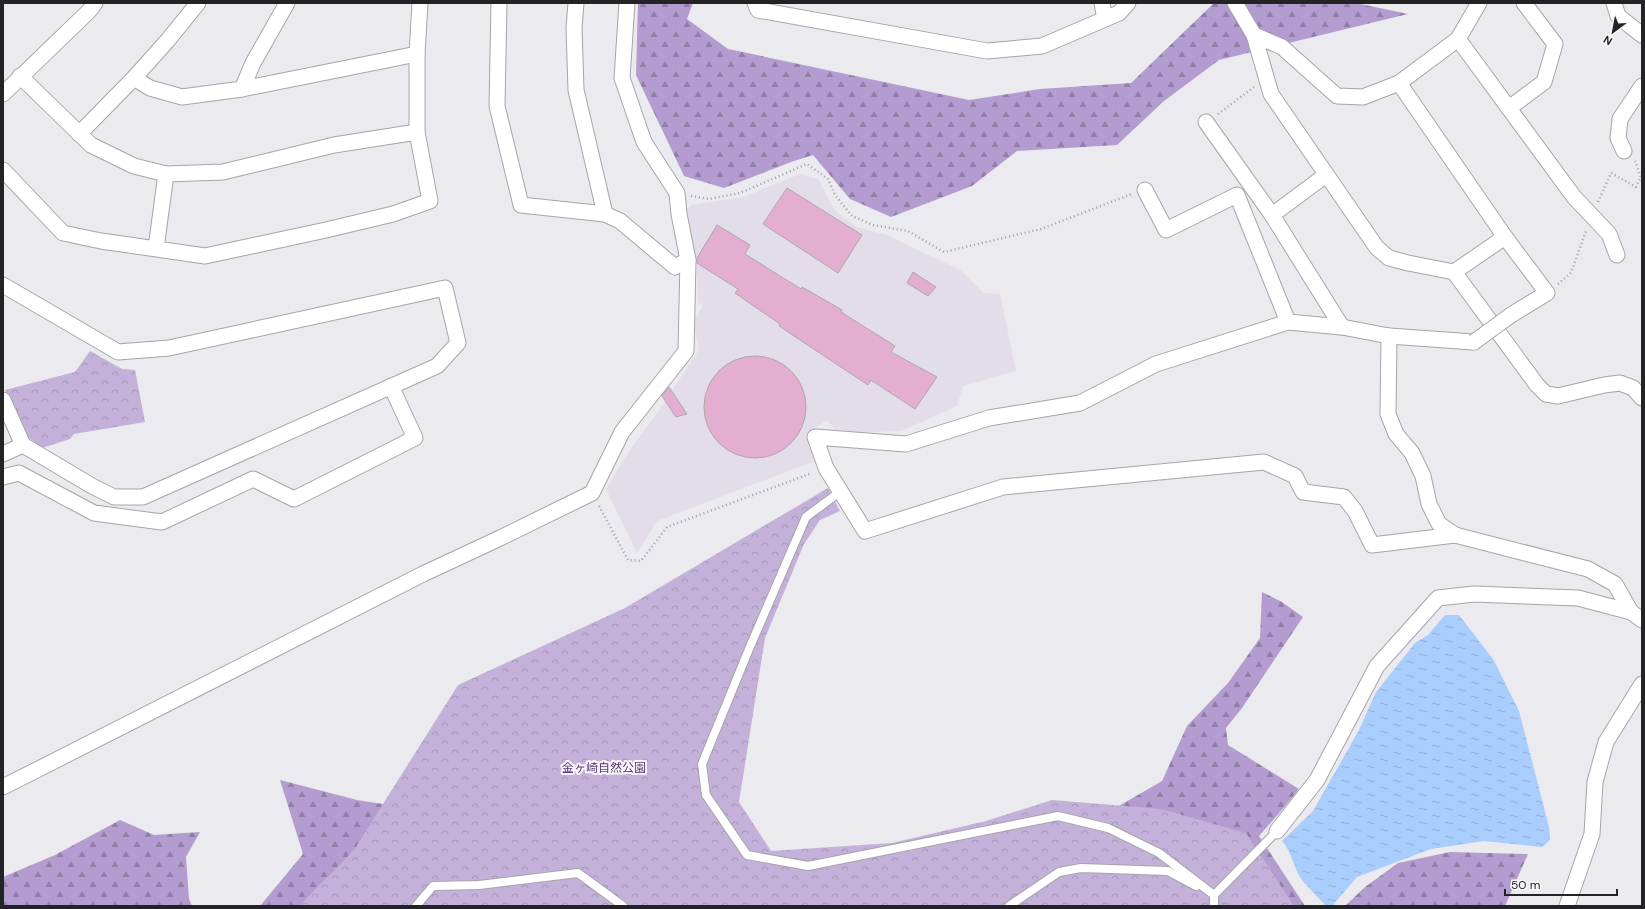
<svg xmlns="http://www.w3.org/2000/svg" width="1645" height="909" font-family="'DM Sans','Noto Sans JP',sans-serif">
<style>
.built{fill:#e2dde8}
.forest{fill:url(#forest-firs)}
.park{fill:url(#park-crowns)}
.water{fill:url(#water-ripples)}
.building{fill:#e4aed0;stroke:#aca7aa}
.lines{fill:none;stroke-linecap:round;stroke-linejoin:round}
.lane-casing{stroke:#a6a4a9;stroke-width:10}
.street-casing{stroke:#a6a4a9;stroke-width:17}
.path{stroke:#a09fa3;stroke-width:2.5;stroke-dasharray:1 3;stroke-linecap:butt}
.lane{stroke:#fff;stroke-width:8}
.street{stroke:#fff;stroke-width:15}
.street-bridge-casing{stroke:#a6a4a9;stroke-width:17;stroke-linecap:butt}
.street-bridge{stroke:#fff;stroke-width:15}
.labels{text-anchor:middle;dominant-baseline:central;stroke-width:4;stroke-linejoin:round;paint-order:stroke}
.park-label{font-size:12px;fill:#573877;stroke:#f9f7fc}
</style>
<defs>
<pattern id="forest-firs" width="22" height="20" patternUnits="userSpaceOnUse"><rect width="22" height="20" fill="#b39ccf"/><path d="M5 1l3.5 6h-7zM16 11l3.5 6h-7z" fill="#917fa8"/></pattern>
<pattern id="park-crowns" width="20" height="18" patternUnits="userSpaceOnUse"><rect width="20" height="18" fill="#c3b1da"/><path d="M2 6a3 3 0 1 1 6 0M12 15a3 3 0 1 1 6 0" fill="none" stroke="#a798bb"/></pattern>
<pattern id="water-ripples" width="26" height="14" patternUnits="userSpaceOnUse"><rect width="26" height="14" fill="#a9cdfc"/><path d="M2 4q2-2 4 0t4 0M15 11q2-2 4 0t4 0" fill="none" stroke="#91b0d8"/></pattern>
</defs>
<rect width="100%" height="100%" fill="#ebeaee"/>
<polygon class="built" points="800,174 818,179 836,212 859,228 887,235 960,270 984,293 1000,294 1016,371 963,386 957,406 901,431 838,433 827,420 805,435 815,461 657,521 637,553 606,489 632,447 659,410 699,350 693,322 703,306 698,302 697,265 684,212 691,205 744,197"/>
<g class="forest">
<polygon points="638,3 693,3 687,19 728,49 969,100 1040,89 1131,83 1214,3 1356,3 1408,14 1219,60 1164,101 1117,145 1017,151 972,186 891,217 850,199 813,155 791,162 724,188 684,176 636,75"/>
<polygon points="1262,592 1282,602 1303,617 1242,708 1226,728 1228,745 1299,789 1281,811 1259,836 1305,906 260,906 303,854 280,780 357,800 478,819 686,864 1086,825 1162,781 1187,726 1228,683 1260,638"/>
<polygon points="120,820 154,835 200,832 186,857 189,899 192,906 3,906 3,877 55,855"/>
<polygon points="1450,852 1528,854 1505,906 1345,906 1365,887 1398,863"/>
</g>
<g class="park">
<polygon points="90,351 122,369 135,370 145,422 74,434 70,439 42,448 28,437 5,390 75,372"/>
<polygon points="828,488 840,511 820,520 804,544 765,638 739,802 771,851 892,843 986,821 1052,800 1161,809 1246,833 1294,906 299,906 354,850 458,685 625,608"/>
</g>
<path class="water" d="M 1445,615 L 1459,615 L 1493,659 L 1519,711 L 1549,827 L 1550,840 L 1542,847 L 1484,841 L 1431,849 L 1357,877 L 1332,906 L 1326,906 C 1318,897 1309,889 1302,880 C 1293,868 1293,853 1282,841 L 1313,811 L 1359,730 L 1376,692 L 1415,643 L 1428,635 Z"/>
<g class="building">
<polygon points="787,188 862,235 838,273 763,224"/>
<polygon points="717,225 750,245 745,254 801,289 802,287 842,310 841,312 895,346 891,352 937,377 915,409 871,380 868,385 779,326 780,324 735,293 738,289 697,263 697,258"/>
<polygon points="913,272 936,287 928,296 907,283"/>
<circle cx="755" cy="407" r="51"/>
<polygon points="669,387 687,414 676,417 662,396"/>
</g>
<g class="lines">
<g class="lane-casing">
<g id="lane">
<polyline points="841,491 806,517 749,649 702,764 706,795 747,855 808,866 1058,816 1108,828 1159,853 1214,895"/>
<polyline points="416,906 433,886 479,885 578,873 623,906"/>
<polyline points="1009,906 1059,872 1081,868 1168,871 1196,886"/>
<polyline points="1214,906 1214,895 1277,831"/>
</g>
</g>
<g class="street-casing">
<g id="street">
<polyline points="499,3 497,106 521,205 605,214 576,90 574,28 576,3"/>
<polyline points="755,3 758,10 987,51 1042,46 1119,13 1128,3"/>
<polyline points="1102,3 1105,19"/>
<polyline points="1235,3 1254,35 1271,94 1377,248 1389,258 1408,263 1454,272 1537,385 1546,394 1558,396 1604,385 1620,383 1633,388 1642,398"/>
<polyline points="1614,3 1618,16 1642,35"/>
<polyline points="1254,35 1282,47 1337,96 1363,97 1399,83 1458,39 1479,3"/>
<polyline points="1458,39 1574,197 1609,234 1617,255"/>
<polyline points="20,76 91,145 134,166 166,174 223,172 334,145 417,132"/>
<polyline points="134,78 150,88 182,97 242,89 253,63 287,3"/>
<polyline points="1399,83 1505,237 1547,293 1511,315"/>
<polyline points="242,89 417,54"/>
<polyline points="3,94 89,11 95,3"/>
<polyline points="1509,108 1544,82 1555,44 1524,3"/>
<polyline points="1206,122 1272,215 1342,327"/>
<polyline points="79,134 134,78 168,40 198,3"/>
<polyline points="1624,151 1618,138 1620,119 1642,86"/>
<polyline points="3,170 63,233 101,241 205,256 326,230 393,214 430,201 417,132 417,54 420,3"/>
<polyline points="1145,190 1166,230 1237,195 1288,322"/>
<polyline points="605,214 620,221 675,267 688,260"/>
<polyline points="1272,215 1326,175"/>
<polyline points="156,248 166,174"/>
<polyline points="1454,272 1505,237"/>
<polyline points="3,285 118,352 169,348 445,288 458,343 437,366 143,497 114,497 92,486 23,445 3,454"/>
<polyline points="1389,336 1388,414 1396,434 1412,453 1423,476 1429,504 1439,524 1455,535 1588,569 1615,584 1631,612"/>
<polyline points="3,400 23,445"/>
<polyline points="3,477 19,473 94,513 162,522 253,479 294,499 415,438 391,386"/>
<polyline points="1455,535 1372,545 1355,511 1344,497 1303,492 1295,476 1264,462 1003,487 865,531 826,468 815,437 906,444 989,418 1080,403 1156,364 1288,322 1342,327 1389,336 1474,342"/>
<polyline points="3,787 423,574 498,539 592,493 622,432 686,351 688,260 679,214 677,193 644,142 622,78 627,3"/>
<polyline points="1277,831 1317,780 1377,666 1438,598 1474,594 1578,598 1631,612 1642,620"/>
<polyline points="1567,906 1592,834 1595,782 1606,742 1642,684"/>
</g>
</g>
<g class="path">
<polyline points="1218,114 1254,87"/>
<polyline points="691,196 709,199 740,193 807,164 828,179 835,195 852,216 873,225 908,231 944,252 1041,229 1132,194"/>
<polyline points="1598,202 1611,173 1636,187 1641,177 1635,161"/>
<polyline points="1558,284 1571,273 1586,231"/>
<polyline points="599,506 628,560 641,561 667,527 812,473"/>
</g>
<use href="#lane" class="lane"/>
<use href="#street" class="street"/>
<g class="street-bridge-casing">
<polyline id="street-bridge" points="1474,342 1511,315"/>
</g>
<use href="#street-bridge" class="street-bridge"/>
</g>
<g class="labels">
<g class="park-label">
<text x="604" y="768">金ヶ崎自然公園</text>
</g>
</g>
<rect width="1645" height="909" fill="none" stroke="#232224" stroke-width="8"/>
<g transform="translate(1613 32) rotate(212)" stroke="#f9f7fc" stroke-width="3" paint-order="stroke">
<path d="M0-3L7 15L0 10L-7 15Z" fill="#232224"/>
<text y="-6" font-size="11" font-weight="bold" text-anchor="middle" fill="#232224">N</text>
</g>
<path d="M1505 889v6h112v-6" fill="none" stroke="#232224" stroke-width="2"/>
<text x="1511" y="889" font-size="12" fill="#232224" stroke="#f9f7fc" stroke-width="3" paint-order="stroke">50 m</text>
</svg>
